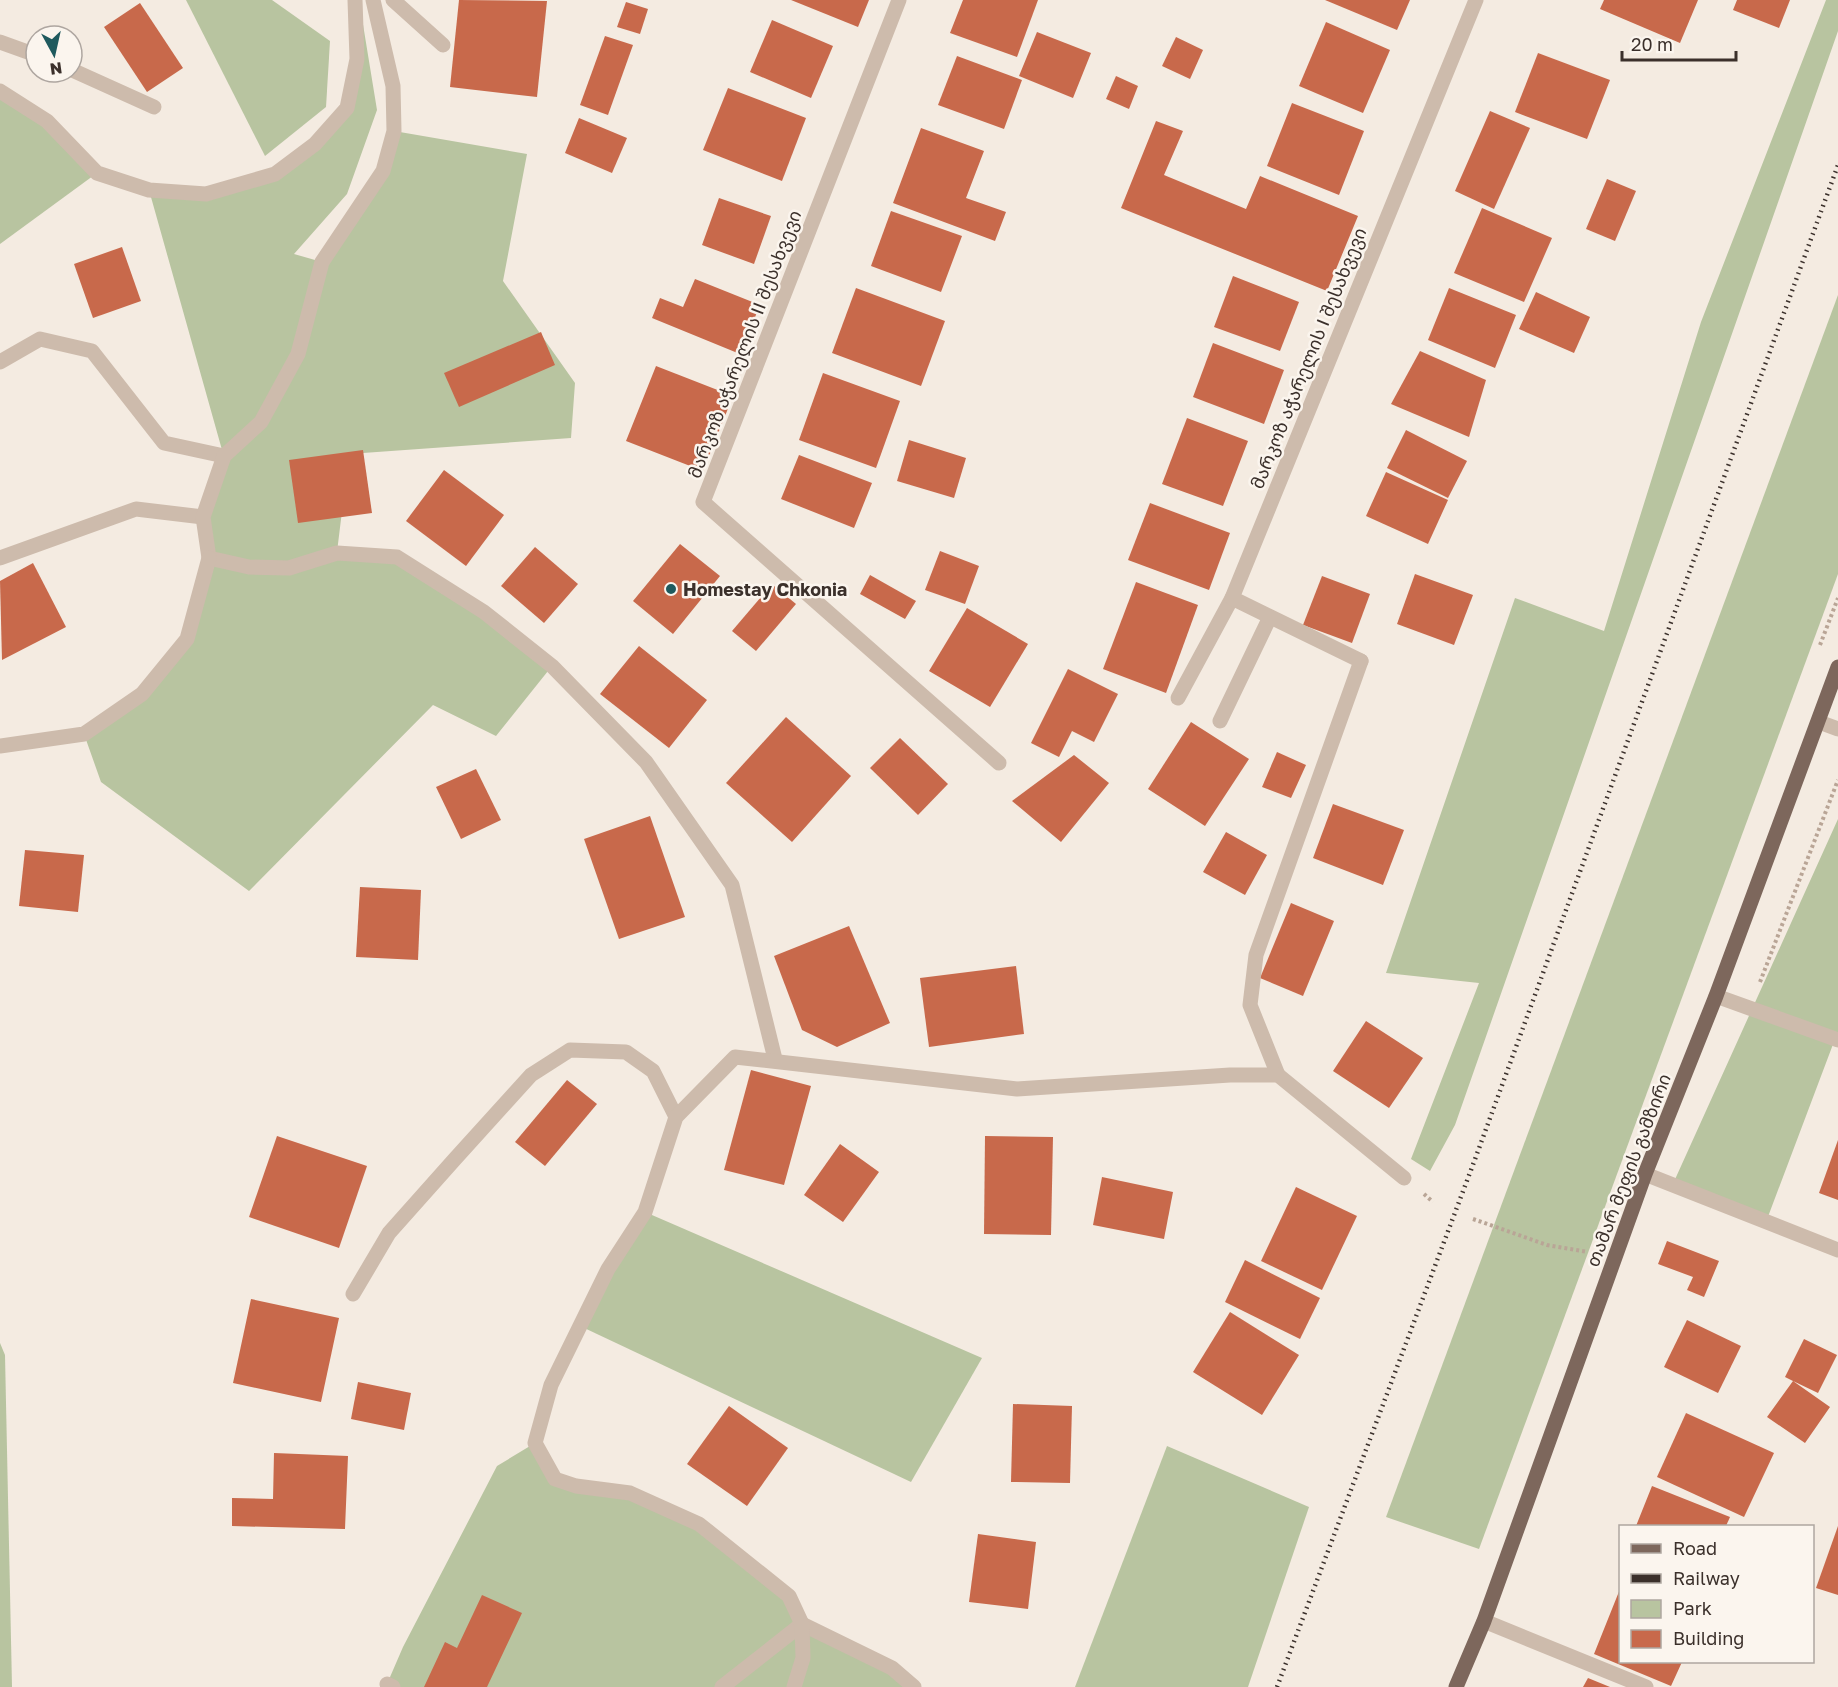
<svg xmlns="http://www.w3.org/2000/svg" width="1838" height="1687" font-family="'Golos Text','Noto Sans Georgian',sans-serif">
<style>
.green{fill:#b8c4a0}
.building{fill:#c8694b}
.lines{fill:none;stroke-linecap:round;stroke-linejoin:round}
.path{stroke:#b9a596;stroke-width:4;stroke-dasharray:3 3;stroke-linecap:butt}
.lane{stroke:#cdbbac;stroke-width:15}
.street{stroke:#cdbbac;stroke-width:15}
.primary{stroke:#7d675c;stroke-width:15}
.rail{stroke:#3b302b;stroke-width:4.5;stroke-dasharray:1.5 4.5;stroke-linecap:butt}
.poi-dot{fill:#1f5a5e;stroke:#fbf5ee;stroke-width:2}
.labels{text-anchor:middle;dominant-baseline:central;stroke-width:5;stroke-linejoin:round;paint-order:stroke}
.street-label{font-size:18px;fill:#3b302b;stroke:#fbf5ee}
.poi-label{font-size:18px;font-weight:bold;fill:#3b302b;stroke:#fbf5ee;text-anchor:start}
</style>
<rect width="100%" height="100%" fill="#f4ebe1"/>
<g class="green">
<polygon points="186,0 272,0 330,41 326,107 265,156"/>
<polygon points="359,0 377,110 347,194 294,254 322,262 383,171 394,131 527,154 503,281 575,383 571,438 349,454 337,552 397,557 552,666 496,736 433,705 249,891 101,782 84,734 142,694 187,639 209,559 203,517 224,457 149,190 206,194 275,174 347,108"/>
<polygon points="1826,0 1838,0 1838,31 1455,1125 1430,1171 1411,1159 1479,983 1386,973 1515,598 1604,631 1701,322"/>
<polygon points="0,91 9,95 97,173 0,244"/>
<polygon points="1838,295 1838,574 1479,1549 1386,1517"/>
<polygon points="1838,819 1838,1040 1835,1039 1766,1222 1672,1186"/>
<polygon points="645,1212 982,1358 911,1482 580,1326"/>
<polygon points="0,1343 5,1355 12,1687 0,1687"/>
<polygon points="535,1443 555,1479 630,1493 699,1524 789,1596 802,1624 914,1687 393,1687 387,1684 403,1647 497,1466"/>
<polygon points="1167,1446 1309,1507 1248,1687 1075,1687"/>
</g>
<g class="building">
<polygon points="459,0 547,1 537,97 450,87"/>
<polygon points="791,0 869,0 858,27"/>
<polygon points="963,0 1038,0 1017,57 950,33"/>
<polygon points="1325,0 1410,0 1397,30"/>
<polygon points="1604,0 1698,0 1680,43 1600,9"/>
<polygon points="1737,0 1790,0 1779,28 1733,10"/>
<polygon points="626,2 648,9 640,34 617,27"/>
<polygon points="140,3 183,68 147,92 104,27"/>
<polygon points="772,20 833,46 811,98 750,72"/>
<polygon points="1326,22 1390,50 1363,113 1299,86"/>
<polygon points="1037,32 1091,53 1073,98 1019,76"/>
<polygon points="605,36 633,45 608,115 580,105"/>
<polygon points="1176,37 1203,50 1190,79 1162,66"/>
<polygon points="1538,53 1610,80 1587,139 1515,112"/>
<polygon points="957,56 1022,80 1004,129 938,105"/>
<polygon points="1116,76 1138,86 1129,109 1106,99"/>
<polygon points="728,88 806,118 782,181 703,150"/>
<polygon points="1292,103 1364,131 1339,195 1267,166"/>
<polygon points="1490,111 1530,128 1494,209 1455,191"/>
<polygon points="579,118 627,138 612,173 565,153"/>
<polygon points="1156,121 1183,131 1164,175 1246,209 1260,176 1358,216 1327,291 1121,208"/>
<polygon points="921,128 984,151 966,198 1006,212 995,241 893,203"/>
<polygon points="1607,179 1636,191 1615,241 1586,229"/>
<polygon points="719,198 771,216 754,264 702,245"/>
<polygon points="1482,208 1552,238 1524,302 1454,273"/>
<polygon points="891,211 962,236 941,292 871,266"/>
<polygon points="122,247 141,301 93,318 74,264"/>
<polygon points="1233,276 1299,302 1280,351 1214,327"/>
<polygon points="695,279 760,305 740,354 652,318 660,298 683,307"/>
<polygon points="856,288 945,321 921,386 832,353"/>
<polygon points="1449,288 1516,315 1495,368 1428,340"/>
<polygon points="1536,292 1590,317 1574,353 1519,329"/>
<polygon points="541,332 555,365 459,407 444,373"/>
<polygon points="1213,343 1284,370 1264,424 1193,397"/>
<polygon points="1420,351 1486,380 1469,437 1391,404"/>
<polygon points="656,366 733,396 703,471 626,441"/>
<polygon points="823,373 900,401 876,468 799,440"/>
<polygon points="1187,418 1248,441 1223,506 1162,484"/>
<polygon points="1406,430 1467,461 1448,498 1387,468"/>
<polygon points="909,440 966,458 954,498 897,481"/>
<polygon points="363,450 372,513 298,523 289,460"/>
<polygon points="799,455 872,483 854,528 781,499"/>
<polygon points="444,470 504,515 466,566 406,521"/>
<polygon points="1386,472 1448,500 1428,544 1366,516"/>
<polygon points="1150,503 1230,533 1209,590 1128,560"/>
<polygon points="680,544 720,576 673,634 633,601"/>
<polygon points="535,547 578,584 544,623 501,586"/>
<polygon points="940,551 979,566 965,604 925,590"/>
<polygon points="33,563 66,627 2,660 0,581"/>
<polygon points="1415,574 1473,595 1454,645 1397,624"/>
<polygon points="870,575 916,601 905,619 860,594"/>
<polygon points="1322,576 1370,594 1352,643 1303,625"/>
<polygon points="1136,582 1198,605 1166,693 1103,669"/>
<polygon points="772,584 796,604 756,651 732,631"/>
<polygon points="967,608 1028,644 990,707 929,671"/>
<polygon points="639,646 707,700 669,748 600,694"/>
<polygon points="1068,669 1118,694 1094,742 1072,731 1059,757 1031,743"/>
<polygon points="786,717 851,776 792,842 726,783"/>
<polygon points="1191,722 1249,759 1205,826 1148,789"/>
<polygon points="900,738 948,784 918,815 870,768"/>
<polygon points="1277,752 1306,765 1291,798 1262,787"/>
<polygon points="1074,755 1109,783 1061,842 1012,801"/>
<polygon points="476,769 501,820 461,839 436,787"/>
<polygon points="1333,804 1404,830 1383,885 1313,858"/>
<polygon points="650,816 685,917 619,939 584,839"/>
<polygon points="1226,832 1267,855 1245,895 1203,872"/>
<polygon points="25,850 84,855 78,912 19,906"/>
<polygon points="360,887 421,890 418,960 356,957"/>
<polygon points="1291,903 1334,921 1303,996 1260,978"/>
<polygon points="849,926 890,1023 837,1047 802,1030 774,956"/>
<polygon points="1016,966 1024,1034 929,1047 920,978"/>
<polygon points="1366,1021 1423,1058 1389,1108 1333,1071"/>
<polygon points="751,1070 811,1086 784,1185 724,1170"/>
<polygon points="567,1080 597,1104 545,1166 515,1142"/>
<polygon points="277,1136 367,1166 339,1248 249,1217"/>
<polygon points="985,1136 1053,1137 1051,1235 984,1234"/>
<polygon points="1838,1140 1838,1200 1819,1193"/>
<polygon points="840,1144 879,1172 843,1222 804,1195"/>
<polygon points="1102,1177 1173,1192 1164,1239 1093,1225"/>
<polygon points="1296,1187 1357,1216 1322,1290 1261,1261"/>
<polygon points="1667,1241 1719,1261 1704,1297 1687,1290 1693,1277 1658,1264"/>
<polygon points="1245,1260 1320,1298 1300,1339 1225,1302"/>
<polygon points="251,1299 339,1318 321,1402 233,1383"/>
<polygon points="1230,1312 1299,1355 1262,1415 1193,1372"/>
<polygon points="1687,1320 1741,1346 1718,1393 1664,1367"/>
<polygon points="1804,1339 1837,1355 1818,1393 1793,1381 1830,1407 1805,1443 1767,1417 1793,1381 1785,1377"/>
<polygon points="358,1382 411,1393 404,1430 351,1419"/>
<polygon points="1013,1404 1072,1406 1070,1483 1011,1482"/>
<polygon points="729,1406 788,1448 747,1506 687,1464"/>
<polygon points="1686,1413 1774,1453 1744,1517 1657,1477"/>
<polygon points="274,1453 348,1456 345,1529 232,1526 232,1498 273,1499"/>
<polygon points="1652,1486 1730,1517 1726,1526 1636,1526"/>
<polygon points="1838,1526 1838,1595 1816,1588"/>
<polygon points="978,1534 1036,1542 1028,1609 969,1602"/>
<polygon points="1620,1589 1620,1662 1682,1662 1671,1686 1594,1654"/>
<polygon points="482,1595 522,1613 487,1687 424,1687 445,1642 457,1648"/>
<polygon points="1588,1678 1610,1687 1583,1687"/>
</g>
<g class="lines">
<g class="path">
<polyline points="1820,645 1838,598"/>
<polyline points="1760,982 1838,780"/>
<polyline points="1424,1194 1433,1202"/>
<polyline points="1473,1219 1547,1245 1588,1252"/>
</g>
<g class="lane">
<polyline points="393,0 443,45"/>
<polyline points="0,42 36,55"/>
<polyline points="72,70 154,107"/>
<polyline points="0,362 40,339 92,351 164,443 224,456"/>
<polyline points="0,558 136,509 203,517"/>
<polyline points="1178,698 1232,598"/>
<polyline points="1220,721 1270,617"/>
<polyline points="1819,722 1838,729"/>
<polyline points="1716,996 1838,1040"/>
<polyline points="1278,1075 1250,1005 1256,955 1361,661"/>
<polyline points="1645,1174 1838,1250"/>
<polyline points="353,1294 389,1233 454,1160 531,1075 570,1050 626,1052 653,1071 676,1117"/>
<polyline points="387,1684 393,1687"/>
<polyline points="722,1687 802,1624"/>
</g>
<g class="street">
<polyline points="373,0 393,86 394,131 383,171 322,262 298,354 261,422 224,456 203,517 209,558 249,567 289,568 337,553 397,557 484,612 552,666 646,762 732,885 775,1059"/>
<polyline points="899,0 703,502 999,763"/>
<polyline points="0,91 47,121 97,173 149,190 206,194 275,174 315,144 347,108 357,59 355,0"/>
<polyline points="1361,661 1232,598 1476,0"/>
<polyline points="0,746 84,734 142,694 187,639 209,558"/>
<polyline points="1484,1621 1646,1687"/>
<polyline points="802,1624 892,1668 914,1687"/>
<polyline points="794,1687 803,1658 802,1624 789,1596 699,1524 630,1493 576,1486 555,1479 535,1443 551,1385 608,1269 645,1212 676,1117 735,1057 1017,1089 1230,1075 1278,1075 1404,1178"/>
</g>
<polyline class="primary" points="1456,1687 1484,1621 1645,1174 1716,996 1838,667"/>
<polyline class="rail" points="1277,1687 1474,1162 1838,165"/>
</g>
<circle class="poi-dot" cx="671" cy="589" r="6"/>
<g class="labels">
<g class="street-label">
<text transform="translate(744 344) rotate(-69)">მარკოზ აჭარელის II შესახვევი</text>
<text transform="translate(1308 358) rotate(-68)">მარკოზ აჭარელის I შესახვევი</text>
<text transform="translate(1628 1170) rotate(-69)">თამარ მეფის გამზირი</text>
</g>
<g class="poi-label">
<text x="683" y="589">Homestay Chkonia</text>
</g>
</g>
<rect x="1619" y="1525" width="195" height="138" fill="#fbf5ee" stroke="#aea6a0" stroke-width="1.5"/>
<rect x="1631" y="1544" width="30" height="9" fill="#7d675c" stroke="#aea6a0" stroke-width="1.5"/>
<text x="1673" y="1555" font-size="18" fill="#3b302b">Road</text>
<rect x="1631" y="1574" width="30" height="9" fill="#3b302b" stroke="#aea6a0" stroke-width="1.5"/>
<text x="1673" y="1585" font-size="18" fill="#3b302b">Railway</text>
<rect x="1631" y="1600" width="30" height="18" fill="#b8c4a0" stroke="#aea6a0" stroke-width="1.5"/>
<text x="1673" y="1615" font-size="18" fill="#3b302b">Park</text>
<rect x="1631" y="1630" width="30" height="18" fill="#c8694b" stroke="#aea6a0" stroke-width="1.5"/>
<text x="1673" y="1645" font-size="18" fill="#3b302b">Building</text>
<g transform="translate(54 54) rotate(172)"><circle r="28" fill="#fbf5ee" stroke="#aea6a0" stroke-width="1.5"/>
<path d="M0-4.5L10 22L0 15L-10 22Z" fill="#1f5a5e"/>
<text y="-9" font-size="16" font-weight="bold" text-anchor="middle" fill="#3b302b">N</text>
</g>
<path d="M1622 51v9h114v-9" fill="none" stroke="#3b302b" stroke-width="3"/>
<text x="1631" y="51" font-size="18" fill="#3b302b" stroke="#fbf5ee" stroke-width="4.5" paint-order="stroke">20 m</text>
</svg>
